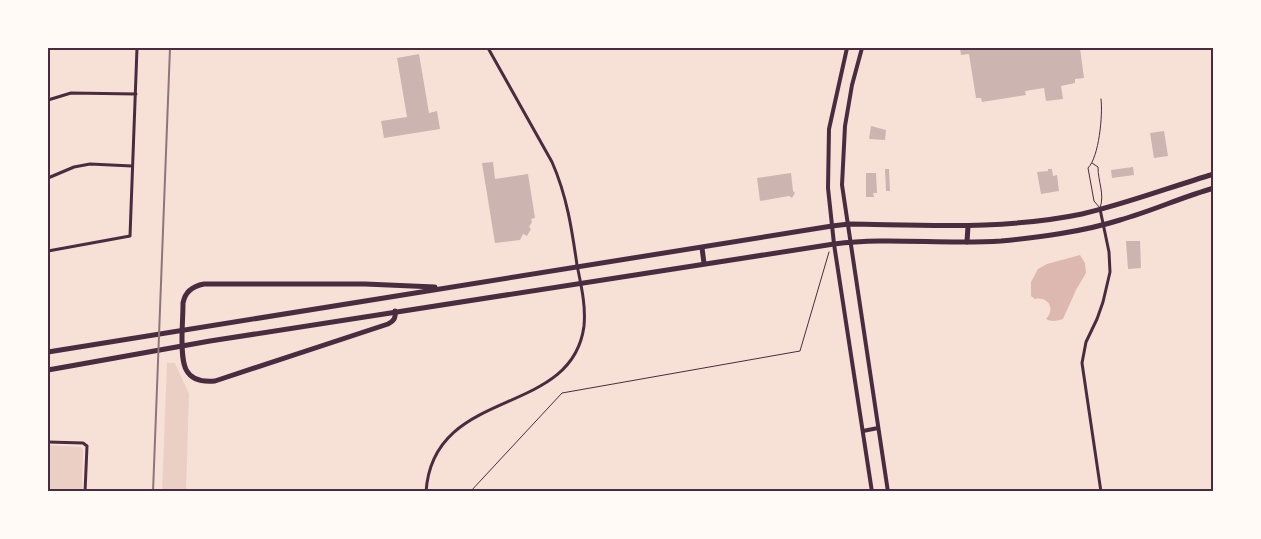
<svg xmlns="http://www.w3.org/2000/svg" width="1261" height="539" font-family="Manrope,sans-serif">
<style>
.green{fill:#ebcfc5}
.water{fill:#dcb8b0}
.building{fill:#ccb4b1}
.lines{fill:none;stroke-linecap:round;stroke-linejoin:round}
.path{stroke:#4a2c40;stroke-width:1}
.service{stroke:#4a2c40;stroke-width:1}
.minor{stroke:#4a2c40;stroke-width:3}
.tertiary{stroke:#4a2c40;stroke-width:4}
.primary{stroke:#4a2c40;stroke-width:5}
.rail{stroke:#8f747c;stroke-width:2}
.neatline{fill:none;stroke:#4a2c40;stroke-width:2}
</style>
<rect width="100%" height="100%" fill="#f7e1d7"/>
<g class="green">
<polygon points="167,363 175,363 189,394 186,491 162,491"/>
<polygon points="48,445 81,447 83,450 82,491 48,491"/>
</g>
<path class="water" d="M 1080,255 L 1085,263 L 1086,273 L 1076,290 L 1063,319 C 1057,321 1051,322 1046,319 C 1056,309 1048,296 1035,299 L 1031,296 L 1031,282 L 1038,269 L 1047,264 Z"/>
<g class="building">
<polygon points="960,48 1080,48 1084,78 1075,79 1075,83 1061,86 1063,99 1046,101 1044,88 1025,91 1026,95 982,102 981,98 976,98 969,54 961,55"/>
<polygon points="419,54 429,113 437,111 440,129 384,138 381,121 407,117 397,58"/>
<polygon points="871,126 886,130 885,140 869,139"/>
<polygon points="1164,131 1168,156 1154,158 1150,133"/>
<polygon points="493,162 495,179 528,174 535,218 531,219 532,222 529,227 531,229 527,236 523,234 520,240 495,243 482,163"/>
<polygon points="1133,167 1134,175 1112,178 1111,170"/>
<polygon points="885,169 889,169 890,191 886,191"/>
<polygon points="1048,169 1052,169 1053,176 1057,175 1059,191 1041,194 1037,172 1048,171"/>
<polygon points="791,173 793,191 795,193 792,198 789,196 760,201 757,178"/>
<polygon points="866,173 876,173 877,193 873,193 874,197 866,197"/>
<polygon points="1126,241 1140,241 1141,268 1128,269"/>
</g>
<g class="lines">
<polyline class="path" points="470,492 562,393 800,351 829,252"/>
<g class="service">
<path d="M 1092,163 L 1098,167 C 1098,182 1105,194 1100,208"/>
<path d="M 1100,208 L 1094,201 L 1088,168 C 1099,157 1103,115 1101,99"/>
</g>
<g class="minor">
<polyline points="48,100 71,93 136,94"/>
<polyline points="48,178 74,167 90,164 132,166"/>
<polyline points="1100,209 1109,252 1110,272 1103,302 1097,319 1086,342 1082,363 1101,492"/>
<polyline points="48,251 130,236 137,48"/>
<polyline points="48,442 83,443 87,446 85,492"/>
<path d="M 426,492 C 433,385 572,419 584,326 C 586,305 581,285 577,265 C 572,230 567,196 552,162 L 488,48"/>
</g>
<g class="tertiary">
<polyline points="847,48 829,129 828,188 834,244 872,492"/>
<polyline points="862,48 852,85 845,126 842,185 888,492"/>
<polyline points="863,431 878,428"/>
</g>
<g class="primary">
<polyline points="967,242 968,226"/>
<polyline points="702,248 704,263"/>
<path d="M 395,311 C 396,318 394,321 388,324 L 215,381 C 183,384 182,364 182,338 C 182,326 183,315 183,303 C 185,292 193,286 204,284 L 365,284 L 435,287"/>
<path d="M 48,352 L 832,226 L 849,224 C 927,225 1005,230 1082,214 C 1126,204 1170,187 1214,174"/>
<path d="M 48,370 L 210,341 L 834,244 C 889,237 945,245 1001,241 C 1040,237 1082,232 1120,220 C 1152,211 1182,197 1214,188"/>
</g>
<polyline class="rail" points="153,492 170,48"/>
</g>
<rect width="1261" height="539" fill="none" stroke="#fffaf5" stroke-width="98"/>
<rect x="49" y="49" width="1163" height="441" class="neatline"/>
</svg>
